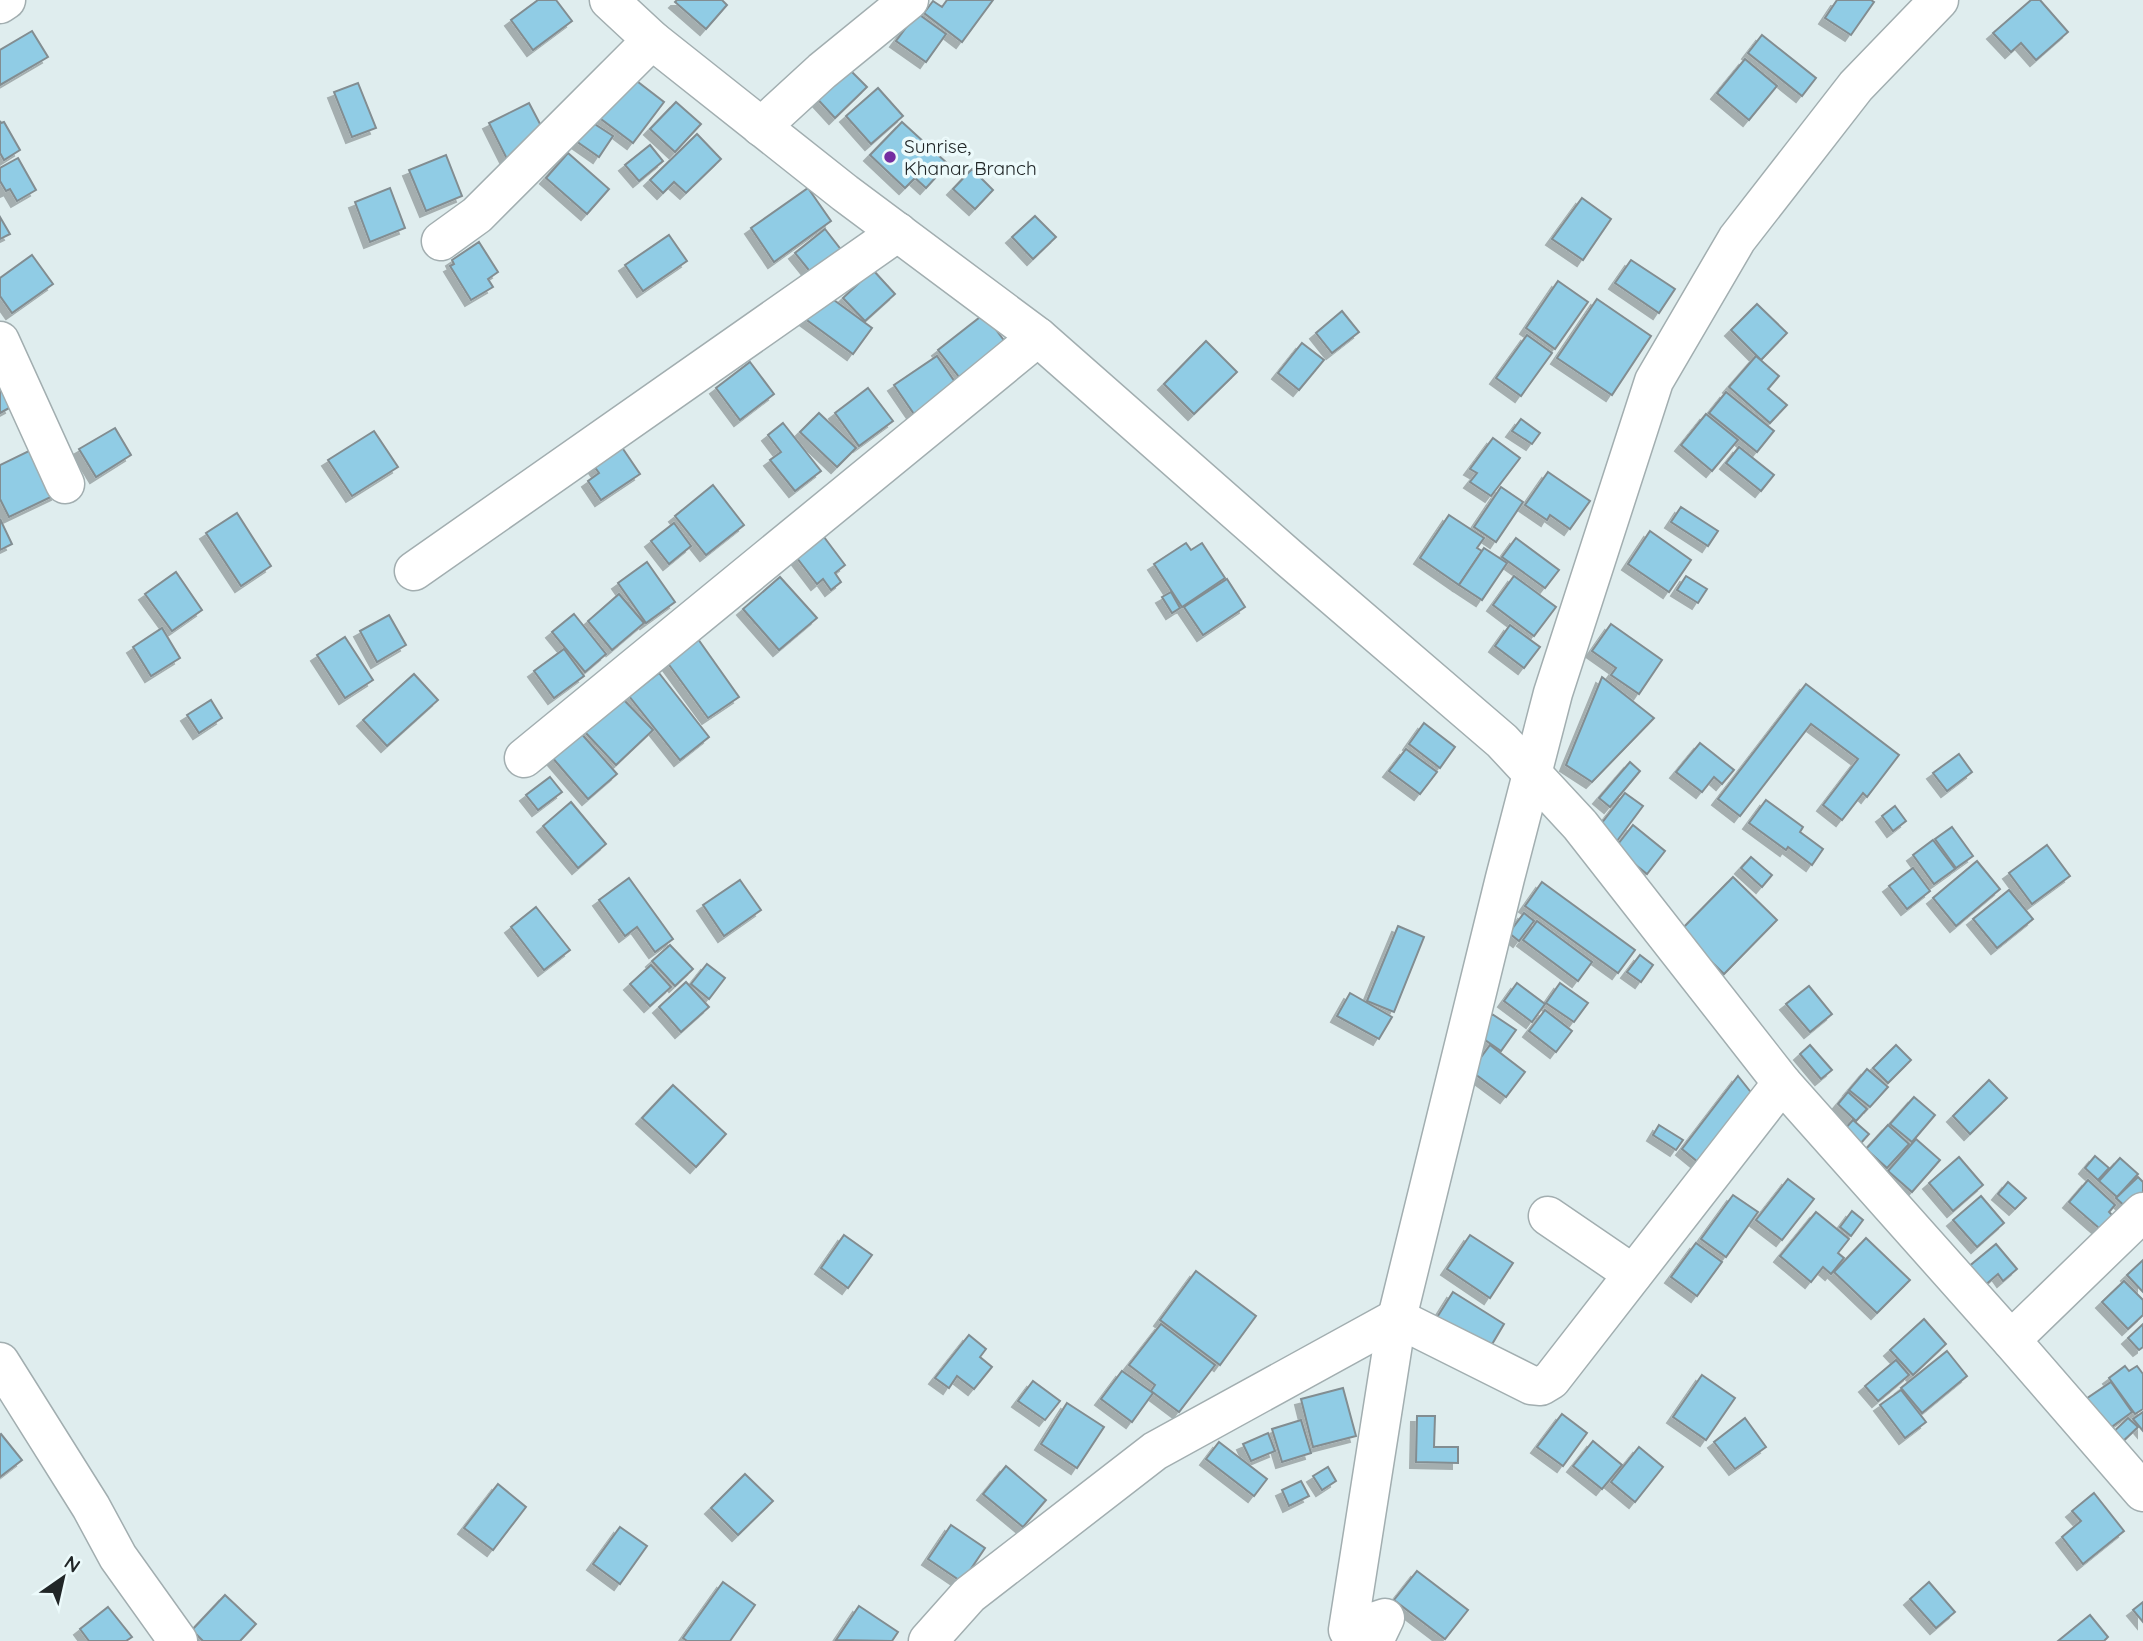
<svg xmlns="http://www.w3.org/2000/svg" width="2143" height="1641" font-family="Quicksand,sans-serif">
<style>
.building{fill:#90cce5;stroke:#828d91;stroke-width:2;filter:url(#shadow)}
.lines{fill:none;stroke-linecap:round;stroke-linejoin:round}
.minor-casing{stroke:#a2aeb0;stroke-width:41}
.minor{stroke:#fff;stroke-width:38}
.poi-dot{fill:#752da1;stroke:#ecfafb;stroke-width:2.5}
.labels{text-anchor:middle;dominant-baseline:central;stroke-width:7;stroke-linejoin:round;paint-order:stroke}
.poi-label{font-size:19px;fill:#212627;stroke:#ecfafb;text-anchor:start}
</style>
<defs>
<filter id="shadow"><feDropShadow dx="-6" dy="6" stdDeviation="0" flood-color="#0004"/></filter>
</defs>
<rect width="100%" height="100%" fill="#dfedee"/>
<g class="building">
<polygon points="538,0 556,0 572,21 533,50 511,20"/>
<polygon points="677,0 722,0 727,5 706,29 675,2"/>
<polygon points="947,0 993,0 962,42 924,13 933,1 942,7"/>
<polygon points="1837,0 1871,0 1874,2 1851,35 1825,18"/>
<polygon points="2031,0 2040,0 2068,32 2036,60 2021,43 2011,52 1993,33"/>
<polygon points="917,13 946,34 926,62 896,41"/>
<polygon points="32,31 48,57 0,85 0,50"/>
<polygon points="1762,35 1816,78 1802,96 1748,53"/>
<polygon points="1745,59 1777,86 1749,120 1717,93"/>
<polygon points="842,62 867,87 835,118 811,92"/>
<polygon points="629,75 664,102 633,143 597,116"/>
<polygon points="358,83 376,128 352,137 334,92"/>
<polygon points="878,88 903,116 871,144 846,116"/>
<polygon points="676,102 701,124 675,152 650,129"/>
<polygon points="529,103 548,139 507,159 489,123"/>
<polygon points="0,121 1,123 4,122 20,150 4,160 0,153"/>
<polygon points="590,121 613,136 599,157 576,141"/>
<polygon points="902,122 948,164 926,188 915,178 905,188 870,155"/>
<polygon points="697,134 721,159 686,193 674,182 663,193 650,180"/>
<polygon points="650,145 663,161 639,181 625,165"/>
<polygon points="568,153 609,189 587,214 546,178"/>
<polygon points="446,155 462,196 426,211 409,170"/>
<polygon points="18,158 36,190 17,201 10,189 6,191 0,181 0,168"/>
<polygon points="972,169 993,190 975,209 953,189"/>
<polygon points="390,188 405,228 370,242 355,202"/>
<polygon points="808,188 831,221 774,262 751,228"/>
<polygon points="1582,198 1611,219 1583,260 1552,239"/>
<polygon points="1035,216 1056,237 1033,259 1012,237"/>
<polygon points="0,217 10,234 0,239"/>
<polygon points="825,229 846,256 816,279 795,253"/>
<polygon points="669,235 687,261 643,291 625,265"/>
<polygon points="479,242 498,272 488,279 493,287 471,300 450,266 454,264 452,260"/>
<polygon points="32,255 53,284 12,313 0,296 0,278"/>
<polygon points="1631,260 1675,289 1659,313 1615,283"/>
<polygon points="873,270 895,294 865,321 843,298"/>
<polygon points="1558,281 1588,302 1555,349 1526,328"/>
<polygon points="823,292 872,328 853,354 804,318"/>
<polygon points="1597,299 1651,336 1612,395 1557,358"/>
<polygon points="1757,304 1787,333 1761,360 1731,330"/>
<polygon points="1342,311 1359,332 1332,353 1316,333"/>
<polygon points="984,314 1009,347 963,382 938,350"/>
<polygon points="1527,335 1552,353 1521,396 1496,378"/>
<polygon points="1206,341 1237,372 1194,414 1164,384"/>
<polygon points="1302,343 1324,360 1299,390 1278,373"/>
<polygon points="937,356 957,385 914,414 894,385"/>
<polygon points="1756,356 1779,376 1768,389 1787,405 1770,423 1729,387"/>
<polygon points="750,362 774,394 740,420 716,388"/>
<polygon points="0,385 11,407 0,413"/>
<polygon points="868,388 893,421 859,446 835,413"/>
<polygon points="1726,392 1774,431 1757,452 1709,413"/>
<polygon points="819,413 856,448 837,467 800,432"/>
<polygon points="1706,414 1738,440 1712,471 1681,445"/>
<polygon points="1521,419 1540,433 1532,444 1512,431"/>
<polygon points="783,423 821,471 795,491 770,460 781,452 768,435"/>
<polygon points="115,428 131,455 96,477 79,449"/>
<polygon points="374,431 398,467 352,496 328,460"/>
<polygon points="1493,438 1520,458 1491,496 1470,482 1477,473 1470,469"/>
<polygon points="619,443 640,474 601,500 588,481 599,473 591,462"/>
<polygon points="1739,447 1774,475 1761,491 1726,463"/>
<polygon points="35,448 57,494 9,517 0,499 0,465"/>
<polygon points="1548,472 1590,501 1570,529 1550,515 1547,520 1525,505"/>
<polygon points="713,485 744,525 706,555 675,516"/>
<polygon points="1501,487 1523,502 1496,542 1474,527"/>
<polygon points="1681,507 1718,531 1708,546 1671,522"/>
<polygon points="237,513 271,566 241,586 206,533"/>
<polygon points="1449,515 1484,538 1477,548 1482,551 1459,585 1420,558"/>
<polygon points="0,519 12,544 0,550"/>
<polygon points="674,523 691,546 669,564 651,541"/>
<polygon points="1650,531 1691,560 1669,592 1628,564"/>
<polygon points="824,537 845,565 835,573 841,582 831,590 823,579 817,584 797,558"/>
<polygon points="1516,538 1559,570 1545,588 1502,557"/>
<polygon points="1186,543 1191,550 1202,543 1225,578 1182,607 1154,564"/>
<polygon points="1484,548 1507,563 1482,600 1459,585"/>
<polygon points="647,562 675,602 646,623 618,583"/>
<polygon points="176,572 202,610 172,631 145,594"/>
<polygon points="1514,576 1556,607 1534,636 1493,605"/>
<polygon points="1686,576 1707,589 1698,603 1677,590"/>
<polygon points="780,577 817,618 779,650 743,609"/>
<polygon points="1227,579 1245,607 1203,635 1184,607"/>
<polygon points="1171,592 1180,608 1172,613 1162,597"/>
<polygon points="619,594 644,623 612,650 588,621"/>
<polygon points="574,614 606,654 585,672 552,632"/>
<polygon points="389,615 406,645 377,662 360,631"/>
<polygon points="1611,624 1662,660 1639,694 1611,675 1616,668 1592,651"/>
<polygon points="1510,625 1540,647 1524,668 1495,646"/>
<polygon points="162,628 180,658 151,676 133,647"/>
<polygon points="345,637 373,680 345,698 317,655"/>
<polygon points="698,639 739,697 708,718 667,662"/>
<polygon points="564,649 584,676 554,698 534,671"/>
<polygon points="659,673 709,737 680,760 629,696"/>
<polygon points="414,674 438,700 387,746 363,720"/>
<polygon points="1602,677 1654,718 1592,782 1566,765"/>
<polygon points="1806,684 1899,755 1867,797 1863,793 1842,820 1823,805 1858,759 1811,724 1740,816 1718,799"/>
<polygon points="621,697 653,730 616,765 584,731"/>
<polygon points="211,700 222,718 199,733 187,715"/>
<polygon points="1424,723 1455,747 1440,768 1409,744"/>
<polygon points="579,731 617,774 588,799 551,756"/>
<polygon points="1700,743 1734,770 1722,784 1714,777 1702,792 1676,772"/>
<polygon points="1406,749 1437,772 1420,794 1389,771"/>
<polygon points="1959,754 1972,772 1947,791 1933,773"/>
<polygon points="1630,762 1640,771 1610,807 1599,798"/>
<polygon points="550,777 562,792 538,810 526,795"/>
<polygon points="1625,793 1643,806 1617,841 1598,828"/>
<polygon points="1766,800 1803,827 1800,832 1823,849 1812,865 1788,847 1786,850 1749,823"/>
<polygon points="571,802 606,844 578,868 543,826"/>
<polygon points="1895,806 1906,821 1893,831 1882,816"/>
<polygon points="1633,825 1665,851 1647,874 1615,848"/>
<polygon points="1952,827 1973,856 1956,868 1935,839"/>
<polygon points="1933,840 1955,869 1934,884 1913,855"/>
<polygon points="2047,845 2070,876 2032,904 2009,873"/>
<polygon points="1751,857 1772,875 1762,887 1741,868"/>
<polygon points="1977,861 2000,889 1956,926 1933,898"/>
<polygon points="1913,868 1930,891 1907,909 1889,886"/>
<polygon points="1733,877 1777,920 1724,974 1680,931"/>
<polygon points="629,878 673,939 655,952 637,927 625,936 599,900"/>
<polygon points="740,880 761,910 724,936 703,905"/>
<polygon points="1542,882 1635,950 1618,973 1525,906"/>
<polygon points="2009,890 2033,919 1997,948 1973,919"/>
<polygon points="536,907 570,950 544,970 511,927"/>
<polygon points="1524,913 1534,921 1519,941 1509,933"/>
<polygon points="1537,921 1592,962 1578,981 1523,940"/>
<polygon points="1398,926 1424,937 1394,1012 1367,1001"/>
<polygon points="670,945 693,969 675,986 652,961"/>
<polygon points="1640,955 1653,965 1641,982 1627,972"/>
<polygon points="707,964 725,978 709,999 691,984"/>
<polygon points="651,965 671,987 650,1006 630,984"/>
<polygon points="686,982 709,1007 681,1032 659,1007"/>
<polygon points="1517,983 1545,1004 1532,1022 1504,1001"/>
<polygon points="1560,983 1588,1003 1574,1022 1546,1003"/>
<polygon points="1809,986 1832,1014 1810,1032 1786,1004"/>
<polygon points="1350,993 1392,1017 1379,1039 1337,1016"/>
<polygon points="1545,1010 1572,1031 1556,1052 1529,1031"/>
<polygon points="1492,1014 1516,1030 1501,1051 1478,1035"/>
<polygon points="1490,1045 1525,1072 1506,1097 1471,1071"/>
<polygon points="1810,1045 1832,1070 1821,1079 1800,1054"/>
<polygon points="1896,1045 1911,1060 1888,1083 1873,1068"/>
<polygon points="1867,1069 1888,1087 1870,1107 1849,1090"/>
<polygon points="1738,1076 1761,1105 1709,1171 1682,1149"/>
<polygon points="1989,1080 2007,1098 1970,1134 1953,1116"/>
<polygon points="673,1085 726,1134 696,1167 642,1118"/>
<polygon points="1848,1092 1867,1109 1856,1121 1838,1104"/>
<polygon points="1914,1097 1935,1115 1912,1142 1890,1124"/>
<polygon points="1853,1120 1869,1134 1860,1144 1844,1130"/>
<polygon points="1659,1125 1683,1140 1676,1150 1653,1135"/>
<polygon points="1888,1125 1909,1144 1887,1168 1866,1149"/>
<polygon points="1916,1139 1940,1160 1912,1192 1888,1171"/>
<polygon points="2095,1156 2109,1168 2098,1180 2085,1168"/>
<polygon points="1959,1157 1983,1185 1953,1211 1929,1183"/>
<polygon points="2120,1158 2138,1174 2117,1197 2099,1181"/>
<polygon points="2138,1177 2143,1182 2143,1198 2130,1211 2116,1198"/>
<polygon points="1788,1179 1814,1199 1782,1240 1756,1220"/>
<polygon points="2088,1180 2115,1205 2109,1212 2118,1221 2107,1235 2069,1202"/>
<polygon points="2008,1182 2026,1198 2015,1209 1998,1194"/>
<polygon points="1733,1195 1758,1212 1726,1257 1701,1239"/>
<polygon points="1981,1196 2004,1223 1977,1247 1953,1220"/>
<polygon points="1852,1211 1863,1220 1851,1236 1840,1227"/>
<polygon points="1816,1212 1849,1239 1838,1253 1844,1258 1831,1274 1823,1267 1811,1282 1780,1256"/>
<polygon points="844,1235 872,1255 848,1288 821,1268"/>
<polygon points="1470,1235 1513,1263 1490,1298 1447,1269"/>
<polygon points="1866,1238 1910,1280 1877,1313 1834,1272"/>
<polygon points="1696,1243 1722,1262 1697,1296 1671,1277"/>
<polygon points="1996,1244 2017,1269 2003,1281 1998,1274 1983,1287 1967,1268"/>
<polygon points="2143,1260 2143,1292 2127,1275"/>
<polygon points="1196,1271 1256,1316 1220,1365 1160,1320"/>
<polygon points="2124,1281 2143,1300 2143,1315 2128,1329 2102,1302"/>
<polygon points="1453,1292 1504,1324 1488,1351 1436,1319"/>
<polygon points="1924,1319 1946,1344 1913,1375 1890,1350"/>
<polygon points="1161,1324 1215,1365 1179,1412 1151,1391 1155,1385 1129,1365"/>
<polygon points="2143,1324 2143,1347 2139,1350 2128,1338"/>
<polygon points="969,1335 986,1349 980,1357 992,1367 974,1389 957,1376 949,1388 935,1378"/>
<polygon points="1947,1351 1967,1376 1922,1413 1901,1388"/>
<polygon points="1896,1360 1909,1375 1878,1401 1865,1386"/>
<polygon points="2125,1366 2129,1371 2137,1366 2143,1374 2143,1409 2135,1414 2109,1378"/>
<polygon points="1122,1371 1153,1393 1132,1422 1101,1399"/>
<polygon points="1702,1375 1735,1398 1706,1440 1673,1417"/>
<polygon points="1033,1381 1060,1401 1045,1420 1018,1401"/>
<polygon points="2111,1382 2132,1412 2102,1434 2080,1403"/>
<polygon points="1343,1388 1356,1436 1313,1447 1301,1399"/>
<polygon points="1901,1390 1926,1422 1905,1438 1880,1405"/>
<polygon points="1067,1403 1104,1427 1077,1468 1041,1444"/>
<polygon points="2143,1412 2143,1431 2133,1419"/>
<polygon points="1562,1414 1587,1433 1563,1466 1537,1447"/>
<polygon points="1417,1416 1435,1416 1434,1447 1458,1447 1458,1463 1416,1462"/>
<polygon points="1745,1418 1766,1447 1735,1469 1714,1442"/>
<polygon points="2128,1418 2138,1427 2118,1446 2109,1436"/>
<polygon points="1301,1420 1311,1453 1282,1462 1272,1429"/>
<polygon points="1268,1433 1275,1451 1251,1461 1243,1444"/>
<polygon points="1,1434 22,1460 0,1477 0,1435"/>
<polygon points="1593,1441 1622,1465 1602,1489 1573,1466"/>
<polygon points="1219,1442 1267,1479 1254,1496 1206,1459"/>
<polygon points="1639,1447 1663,1467 1635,1502 1611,1482"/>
<polygon points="1006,1466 1046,1500 1023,1527 983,1494"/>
<polygon points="1328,1467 1336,1481 1322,1490 1313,1476"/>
<polygon points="745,1474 773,1501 738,1535 711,1508"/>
<polygon points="1301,1481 1309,1496 1289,1506 1282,1490"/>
<polygon points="498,1484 526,1507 493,1550 464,1528"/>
<polygon points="2094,1493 2124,1531 2083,1564 2062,1537 2081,1521 2072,1511"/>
<polygon points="951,1525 985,1548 962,1582 928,1559"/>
<polygon points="620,1527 647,1546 620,1584 593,1564"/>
<polygon points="1417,1571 1468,1610 1445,1639 1394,1600"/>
<polygon points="723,1582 755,1605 730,1641 687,1641 683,1638"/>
<polygon points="1929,1582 1955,1612 1936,1628 1910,1599"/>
<polygon points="225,1595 256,1624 240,1641 203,1641 192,1630"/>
<polygon points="2143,1602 2143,1622 2133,1610"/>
<polygon points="859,1606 898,1632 892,1641 836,1640"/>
<polygon points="108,1607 132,1637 126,1641 89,1641 80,1629"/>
<polygon points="2090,1615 2108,1637 2104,1641 2058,1641"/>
</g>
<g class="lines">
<g class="minor-casing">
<g id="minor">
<polyline points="609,0 652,40 845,193 1038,337 1289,558 1502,741 1580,825 1782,1083 2011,1340 2143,1492"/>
<polyline points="0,4 6,0"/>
<polyline points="761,127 822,71 909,0"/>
<polyline points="441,241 477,215 652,40"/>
<polyline points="0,341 65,484"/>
<polyline points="414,571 898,232"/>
<polyline points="524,758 1038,337"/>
<polyline points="1548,1216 1633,1274"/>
<polyline points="2011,1340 2143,1212"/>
<polyline points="0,1362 91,1507 118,1557 178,1641"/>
<polyline points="928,1641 969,1595 1155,1451 1397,1318 1531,1385 1541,1386 1551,1380 1782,1083"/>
<polyline points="1374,1641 1385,1618 1348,1630 1397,1318 1505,878 1553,693 1654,381 1737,239 1856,86 1939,0"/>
</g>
</g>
<use href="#minor" class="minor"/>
</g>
<circle class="poi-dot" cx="890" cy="157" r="7"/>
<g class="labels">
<g class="poi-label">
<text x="904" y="146">Sunrise,<tspan x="904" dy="22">Khanar Branch</tspan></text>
</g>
</g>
<g transform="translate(63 1578) rotate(34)" stroke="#ecfafb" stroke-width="5" paint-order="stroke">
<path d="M0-5L12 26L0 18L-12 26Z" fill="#212627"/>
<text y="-10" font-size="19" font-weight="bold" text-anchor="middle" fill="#212627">N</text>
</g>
</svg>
